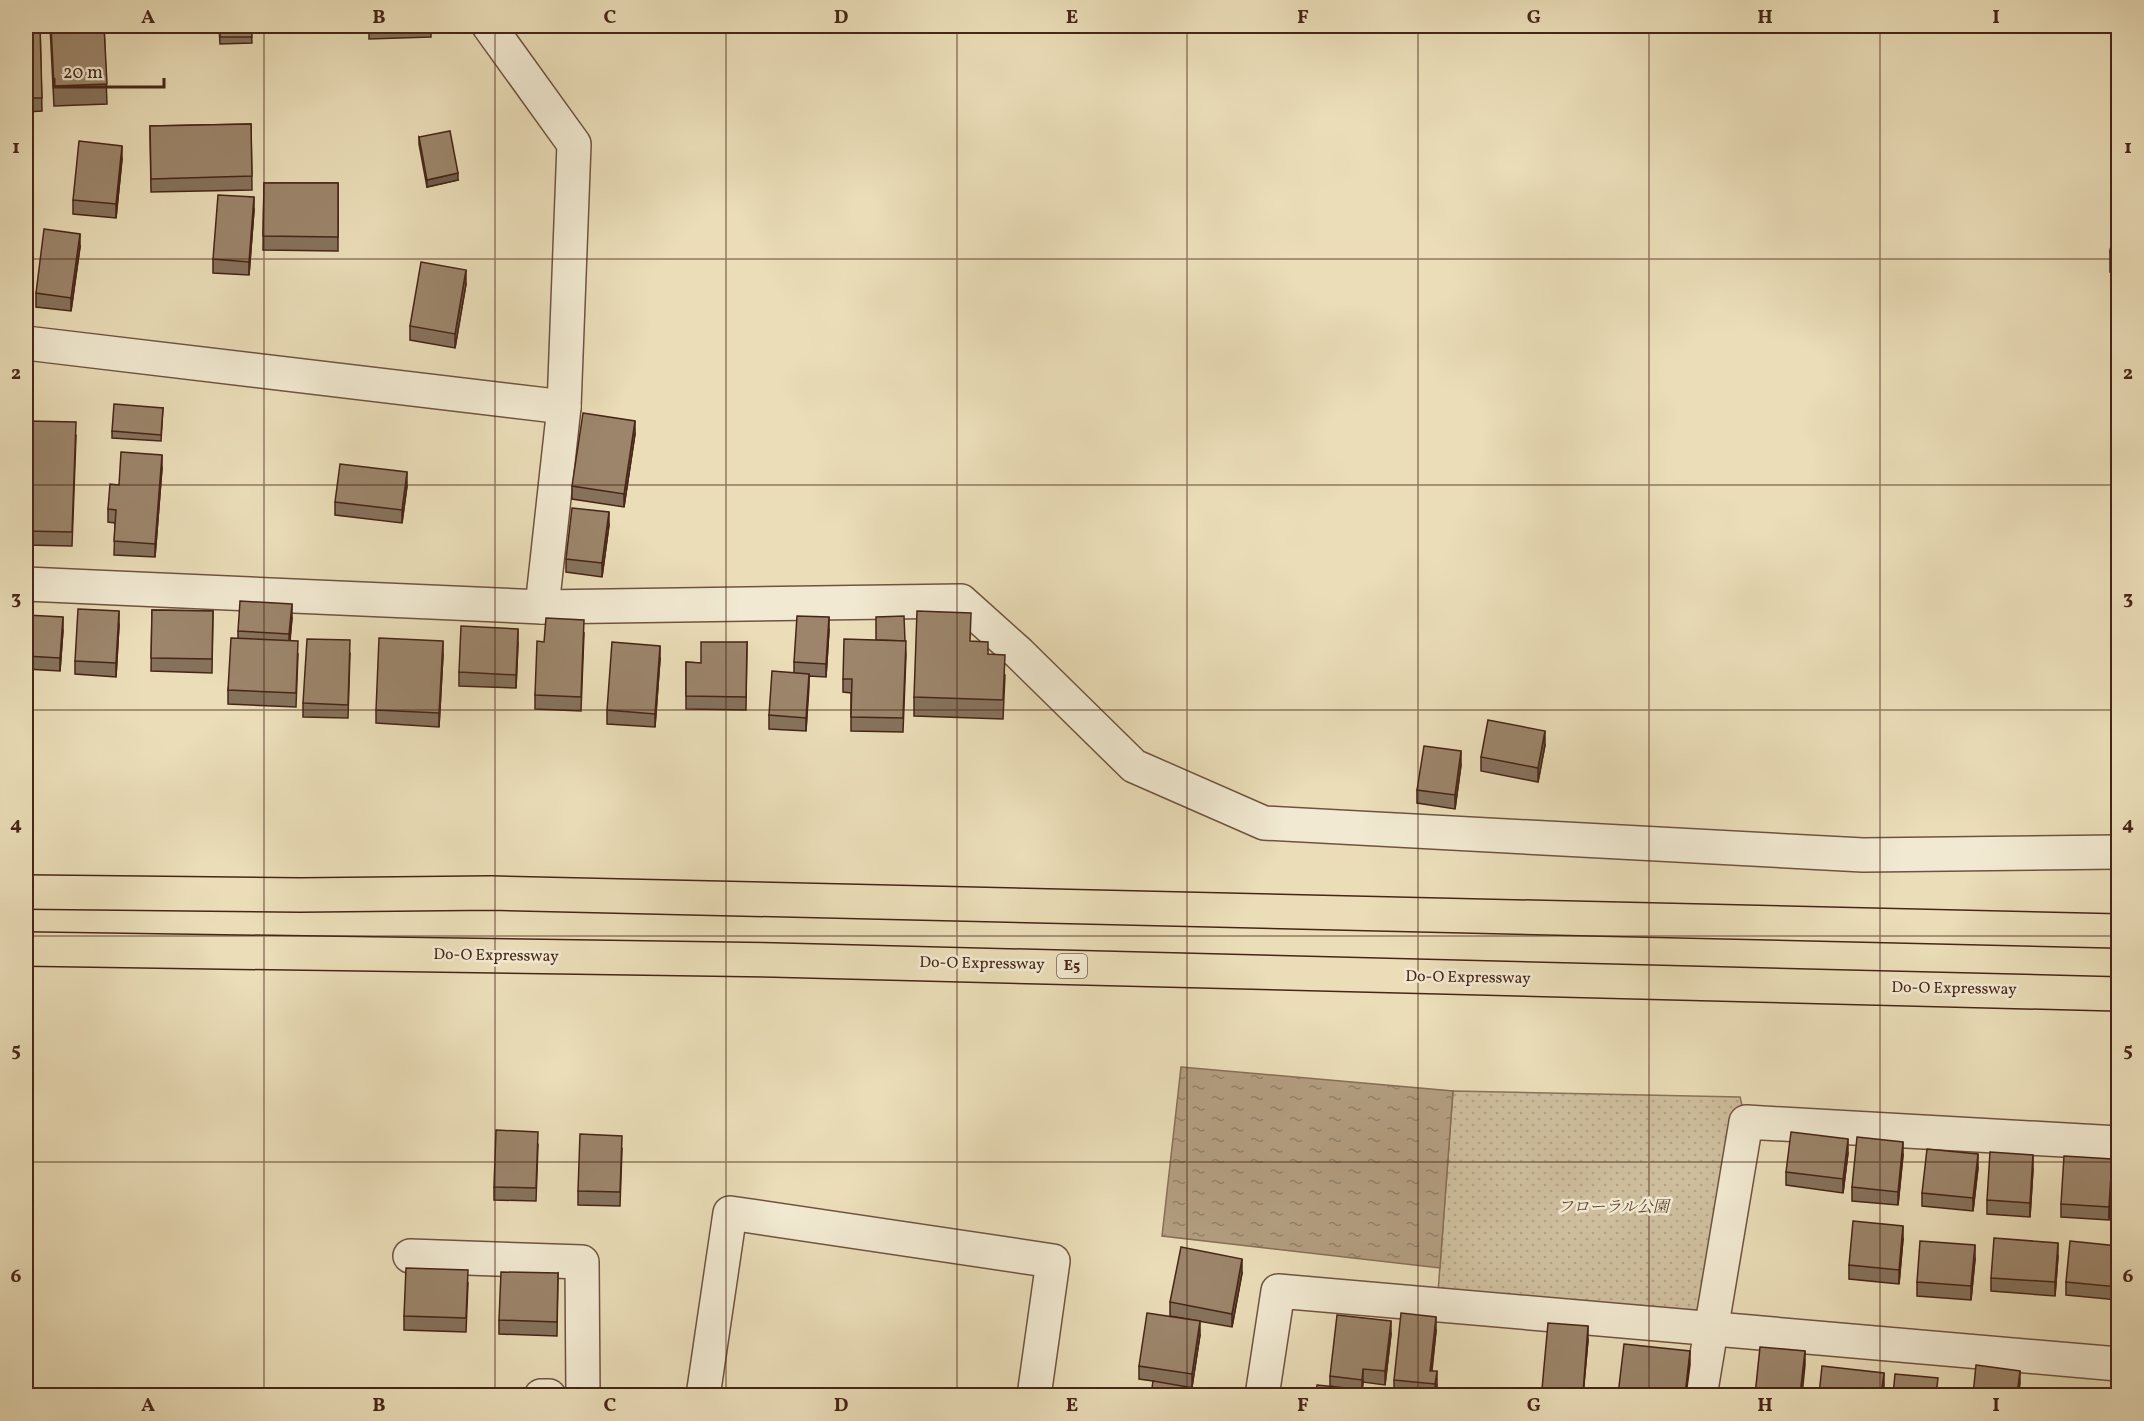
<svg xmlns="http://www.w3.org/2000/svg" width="2144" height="1421" font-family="Vollkorn,'Noto Serif JP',serif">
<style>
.park{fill:url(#park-dots);stroke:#8a725a;stroke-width:1.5}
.water{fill:url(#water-ripples);stroke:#886e57;stroke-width:1.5}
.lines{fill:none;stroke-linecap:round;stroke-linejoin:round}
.minor-casing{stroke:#70533f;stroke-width:36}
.motorway-casing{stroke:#472517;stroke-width:36}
.minor{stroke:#f1e9d1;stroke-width:33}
.motorway{stroke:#eaddb8;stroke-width:33}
.wall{fill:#86725c;stroke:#472517;stroke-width:1.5}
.shaded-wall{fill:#6d5d4b;stroke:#472517;stroke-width:1.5}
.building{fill:#9c856b;stroke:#472517;stroke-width:1.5}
.grid{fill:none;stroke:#472517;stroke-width:1.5;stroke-opacity:0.55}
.labels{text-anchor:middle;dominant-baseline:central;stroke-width:5;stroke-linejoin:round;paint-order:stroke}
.shield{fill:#f1e9d1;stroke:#7a604f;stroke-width:1.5}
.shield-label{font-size:15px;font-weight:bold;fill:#472517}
.street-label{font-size:16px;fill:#472517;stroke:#f1e9d1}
.park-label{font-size:16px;font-style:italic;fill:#624432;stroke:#f1e9d1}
.neatline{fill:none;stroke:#472517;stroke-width:2}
.grid-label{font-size:20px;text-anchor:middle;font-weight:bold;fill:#472517}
</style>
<defs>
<pattern id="park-dots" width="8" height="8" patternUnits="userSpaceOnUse" patternTransform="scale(1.5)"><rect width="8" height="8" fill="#cebe9d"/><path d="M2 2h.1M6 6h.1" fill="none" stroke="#b2a386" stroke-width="1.8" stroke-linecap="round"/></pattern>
<pattern id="water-ripples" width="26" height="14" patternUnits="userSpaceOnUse" patternTransform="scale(1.5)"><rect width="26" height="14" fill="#b39e81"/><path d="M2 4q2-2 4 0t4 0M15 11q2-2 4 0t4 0" fill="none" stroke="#938169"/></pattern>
</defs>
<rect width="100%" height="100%" fill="#eaddb8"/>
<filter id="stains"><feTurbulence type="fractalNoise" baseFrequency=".00333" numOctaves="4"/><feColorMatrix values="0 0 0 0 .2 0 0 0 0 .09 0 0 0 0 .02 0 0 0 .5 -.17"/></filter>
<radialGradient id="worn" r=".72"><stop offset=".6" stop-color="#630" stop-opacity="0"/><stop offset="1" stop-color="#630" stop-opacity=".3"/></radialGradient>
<polygon class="park" points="1453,1091 1740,1097 1746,1122 1709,1330 1437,1306"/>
<polygon class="water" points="1181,1067 1453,1091 1440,1268 1162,1236"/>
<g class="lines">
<g class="minor-casing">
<g id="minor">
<polyline points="489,26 574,144 564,407 542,607"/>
<polyline points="26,343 564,407"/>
<polyline points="26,584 542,607 961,601 1019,653 1134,766 1264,823 1863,855 2118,852"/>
<polyline points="410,1256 582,1262 583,1396"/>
<polyline points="541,1396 549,1396"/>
<polyline points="703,1396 730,1213 1053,1261 1034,1396"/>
<polyline points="1262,1396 1278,1291 2118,1364"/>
<polyline points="1700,1396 1746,1122 2118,1143"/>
</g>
</g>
<g class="motorway-casing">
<g id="motorway">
<polyline points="26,892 300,895 491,893 2118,931"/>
<polyline points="26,949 774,960 2118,994"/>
</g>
</g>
<use href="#minor" class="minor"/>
<use href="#motorway" class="motorway"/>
</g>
<g class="wall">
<polygon points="26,26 40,26 42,111 26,112"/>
<polygon points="50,26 104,26 107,104 54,106"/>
<polygon points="219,26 251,26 252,43 220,44"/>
<polygon points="369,26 431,26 431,37 369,39"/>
<rect x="527" y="26" width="56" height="6"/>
<polygon points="251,124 252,190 151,192 150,126"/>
<polygon points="419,137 458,180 427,187 419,144"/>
<polygon points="122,159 116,218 73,214 73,200"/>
<polygon points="264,183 338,183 338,251 263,250"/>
<polygon points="2118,200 2118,273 2110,272 2110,252"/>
<polygon points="254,210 249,275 213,273 213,259"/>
<polygon points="80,247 71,311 36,307 36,293"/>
<polygon points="466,284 455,348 410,340 410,326"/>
<polygon points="163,408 161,441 112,438 112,431"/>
<polygon points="635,434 624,507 572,499 572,486"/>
<polygon points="76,436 72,546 26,545 26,494"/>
<polygon points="162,468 155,557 114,555 115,523 108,522 108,509 119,485"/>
<polygon points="407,486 402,523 335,515 335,502"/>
<polygon points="609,525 602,577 566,572 566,559"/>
<polygon points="152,610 213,611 212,673 151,671"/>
<polygon points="26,615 63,630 60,671 26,669"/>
<polygon points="292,618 290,641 298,654 296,707 228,704 228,690 238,639 238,631"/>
<polygon points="119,625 116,677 75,674 75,661"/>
<polygon points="829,630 826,677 809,676 806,731 769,729 769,715 794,673 794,662"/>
<polygon points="584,633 581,711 535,709 535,695 544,642"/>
<polygon points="905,641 906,655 903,732 851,731 851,693 843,692 843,679"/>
<polygon points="970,641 988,654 1005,675 1003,719 914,716 914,697"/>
<polygon points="747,642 746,710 686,709 686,662 701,663"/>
<polygon points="518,643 516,688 459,686 459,672"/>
<polygon points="350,654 348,718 303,717 303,703"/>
<polygon points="443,655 439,727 376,723 376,710"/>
<polygon points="660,659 655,727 607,724 607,710"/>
<polygon points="1545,745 1538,782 1481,771 1481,757"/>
<polygon points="1461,765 1455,809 1417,803 1417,790"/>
<polygon points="538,1145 536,1201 494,1200 494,1187"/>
<polygon points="622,1149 620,1206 578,1205 578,1191"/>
<polygon points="1848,1153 1843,1193 1786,1185 1786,1172"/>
<polygon points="1903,1155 1898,1205 1852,1201 1852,1187"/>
<polygon points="1978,1168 1973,1211 1922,1206 1922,1193"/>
<polygon points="2033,1169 2030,1217 1987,1214 1987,1200"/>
<polygon points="2112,1172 2109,1220 2061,1217 2061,1204"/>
<polygon points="1903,1239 1899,1284 1849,1279 1849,1265"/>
<polygon points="2118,1246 2118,1300 2066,1295 2066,1282"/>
<polygon points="2058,1256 2055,1296 1991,1291 1991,1278"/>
<polygon points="1975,1259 1971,1300 1917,1296 1917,1282"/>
<polygon points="558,1273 557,1336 499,1334 499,1320"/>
<polygon points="1242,1273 1232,1327 1170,1316 1170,1302"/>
<polygon points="468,1283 466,1332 404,1330 404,1316"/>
<polygon points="1436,1331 1432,1371 1437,1385 1436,1394 1394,1391 1394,1380"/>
<polygon points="1391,1334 1385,1385 1363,1382 1362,1390 1375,1395 1330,1386 1330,1376"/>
<polygon points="1200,1335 1192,1387 1194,1395 1153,1381 1139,1379 1139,1366"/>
<polygon points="1588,1340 1583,1395 1542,1395 1542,1389"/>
</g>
<g class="shaded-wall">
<polygon points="122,146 122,159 116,218 116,204"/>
<polygon points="458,173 458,180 427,187 427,180"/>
<polygon points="254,197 254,210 249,275 249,262"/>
<polygon points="80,234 80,247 71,311 71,298"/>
<polygon points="466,270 466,284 455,348 455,334"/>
<polygon points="635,421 635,434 624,507 624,494"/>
<polygon points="162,455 162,468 155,557 155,544"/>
<polygon points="407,472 407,486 402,523 402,510"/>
<polygon points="609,512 609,525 602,577 602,563"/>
<polygon points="292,604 292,618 289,648 289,634"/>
<polygon points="119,611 119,625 116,677 116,663"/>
<polygon points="63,617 63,630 60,671 60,658"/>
<polygon points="829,617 829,630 826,677 826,664"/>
<polygon points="518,629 518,643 516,688 516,675"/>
<polygon points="443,641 443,655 439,727 439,713"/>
<polygon points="660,646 660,659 655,727 655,714"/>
<polygon points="809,674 809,687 806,731 806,718"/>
<polygon points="1545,731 1545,745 1538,782 1538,768"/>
<polygon points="1461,751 1461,765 1455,809 1455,795"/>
<polygon points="1848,1139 1848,1153 1843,1193 1843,1179"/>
<polygon points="1903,1142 1903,1155 1898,1205 1898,1192"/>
<polygon points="1978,1154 1978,1168 1973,1211 1973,1198"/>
<polygon points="2033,1155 2033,1169 2030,1217 2030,1203"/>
<polygon points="2112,1159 2112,1172 2109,1220 2109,1207"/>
<polygon points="1903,1226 1903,1239 1899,1284 1899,1270"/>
<polygon points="2058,1243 2058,1256 2055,1296 2055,1282"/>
<polygon points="1975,1245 1975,1259 1971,1300 1971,1286"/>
<polygon points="1242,1259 1242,1273 1232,1327 1232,1314"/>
<polygon points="1436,1317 1436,1331 1430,1384 1430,1371"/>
<polygon points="1200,1321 1200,1335 1192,1387 1192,1374"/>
<polygon points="1391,1321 1391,1334 1385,1385 1385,1371"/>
<polygon points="1588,1326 1588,1340 1583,1395"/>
<polygon points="1690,1351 1690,1365 1686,1395 1685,1395"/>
<polygon points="1805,1351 1805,1365 1802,1395 1800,1395"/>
<polygon points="1363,1369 1363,1382 1362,1394 1362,1380"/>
<polygon points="1437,1371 1437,1385 1435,1395 1435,1384"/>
<polygon points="2020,1371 2020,1384 2018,1395 2017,1395"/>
<polygon points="1884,1373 1884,1386 1883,1395 1881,1395"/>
</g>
<g class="building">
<polygon points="26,26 40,26 42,98 26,98"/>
<polygon points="51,26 104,26 107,84 54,86"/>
<polygon points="220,26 251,26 252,37 220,37"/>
<polygon points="251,124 252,176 151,179 150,126"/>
<polygon points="450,131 458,173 427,180 419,137"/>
<polygon points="79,141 122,146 116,204 73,200"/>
<polygon points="264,183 338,183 338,237 263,236"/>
<polygon points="218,195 254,197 249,262 213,259"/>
<polygon points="2118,200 2118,253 2110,252"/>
<polygon points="44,229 80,234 71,298 36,293"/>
<polygon points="421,262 466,270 455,334 410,326"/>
<polygon points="114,404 163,408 161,435 112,431"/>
<polygon points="583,413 635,421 624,494 572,486"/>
<polygon points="28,421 76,422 72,532 26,531 26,494"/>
<polygon points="121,452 162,455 155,544 114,541 116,510 108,509 110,484 119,485"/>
<polygon points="340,464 407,472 402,510 335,502"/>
<polygon points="572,508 609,512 602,563 566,559"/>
<polygon points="240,601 292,604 289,634 238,631"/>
<polygon points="78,609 119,611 116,663 75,661"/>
<polygon points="152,610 213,611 212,659 151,658"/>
<polygon points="917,611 971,613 970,641 988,642 988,654 1005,655 1003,700 914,697"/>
<polygon points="26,615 63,617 60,658 26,656"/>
<polygon points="797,616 829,617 826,664 794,662"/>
<polygon points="904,616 905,641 876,640 876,617"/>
<polygon points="546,618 584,620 581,697 535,695 537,641 544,642"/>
<polygon points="461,626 518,629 516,675 459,672"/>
<polygon points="231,638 298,641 296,693 228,690"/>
<polygon points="379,638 443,641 439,713 376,710"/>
<polygon points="307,639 350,640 348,705 303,703"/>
<polygon points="844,639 906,641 903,718 851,717 852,679 843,679"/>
<polygon points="612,642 660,646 655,714 607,710"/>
<polygon points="701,642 747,642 746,697 686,696 686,662 701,663"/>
<polygon points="772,671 809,674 806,718 769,715"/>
<polygon points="1488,720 1545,731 1538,768 1481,757"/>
<polygon points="1424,746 1461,751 1455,795 1417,790"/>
<polygon points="496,1130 538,1132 536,1188 494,1187"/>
<polygon points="1791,1132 1848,1139 1843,1179 1786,1172"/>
<polygon points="580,1134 622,1136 620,1192 578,1191"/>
<polygon points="1857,1137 1903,1142 1898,1192 1852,1187"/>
<polygon points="1927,1149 1978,1154 1973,1198 1922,1193"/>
<polygon points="1990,1152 2033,1155 2030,1203 1987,1200"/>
<polygon points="2064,1156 2112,1159 2109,1207 2061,1204"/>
<polygon points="1853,1221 1903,1226 1899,1270 1849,1265"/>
<polygon points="1994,1238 2058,1243 2055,1282 1991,1278"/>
<polygon points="1920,1241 1975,1245 1971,1286 1917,1282"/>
<polygon points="2070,1241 2118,1246 2118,1287 2066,1282"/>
<polygon points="1181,1247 1242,1259 1232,1314 1170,1302"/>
<polygon points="406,1268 468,1270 466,1318 404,1316"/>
<polygon points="501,1272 558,1273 557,1322 499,1320"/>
<polygon points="1147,1313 1200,1321 1192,1374 1139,1366"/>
<polygon points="1401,1313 1436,1317 1430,1371 1437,1371 1435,1384 1394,1380"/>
<polygon points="1337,1315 1391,1321 1385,1371 1363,1369 1362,1380 1330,1376"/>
<polygon points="1548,1323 1588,1326 1583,1393 1542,1389"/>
<polygon points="1624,1344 1690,1351 1685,1395 1618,1395"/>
<polygon points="1760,1347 1805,1351 1800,1395 1755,1395"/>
<polygon points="1976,1365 2020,1371 2017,1395 1973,1395"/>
<polygon points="1822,1366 1884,1373 1881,1395 1819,1395"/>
<polygon points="1895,1374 1938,1378 1936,1395 1893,1395"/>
<polygon points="1153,1381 1194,1388 1193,1395 1151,1395"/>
<polygon points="1317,1385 1375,1391 1374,1395 1316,1395"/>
<polygon points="2114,1386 2118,1386 2118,1395 2113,1395"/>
<polygon points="1391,1391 1447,1395 1390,1395"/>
</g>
<path class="grid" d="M 264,26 L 264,1396M 495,26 L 495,1396M 726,26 L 726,1396M 957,26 L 957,1396M 1187,26 L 1187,1396M 1418,26 L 1418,1396M 1649,26 L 1649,1396M 1880,26 L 1880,1396M 26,259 L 2118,259M 26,485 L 2118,485M 26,710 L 2118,710M 26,936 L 2118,936M 26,1162 L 2118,1162"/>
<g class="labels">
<rect class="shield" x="1057" y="954" width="30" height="24" rx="4.5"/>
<g class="shield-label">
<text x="1072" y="966">E5</text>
</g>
<g class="street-label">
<text transform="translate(496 956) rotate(1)">Do-O Expressway</text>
<text transform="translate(982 964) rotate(1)">Do-O Expressway</text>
<text transform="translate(1468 978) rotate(1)">Do-O Expressway</text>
<text transform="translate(1954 989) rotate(1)">Do-O Expressway</text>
</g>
<g class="park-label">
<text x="1613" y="1208">フローラル公園</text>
</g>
</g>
<rect width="2144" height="1421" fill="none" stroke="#eaddb8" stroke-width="66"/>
<path d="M54 78v9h110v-9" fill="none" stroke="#472517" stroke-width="3"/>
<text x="63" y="78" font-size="18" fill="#472517" stroke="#f1e9d1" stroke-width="4.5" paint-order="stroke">20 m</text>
<rect x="33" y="33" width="2078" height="1355" class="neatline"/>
<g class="grid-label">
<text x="148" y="23">A</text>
<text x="379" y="23">B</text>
<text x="610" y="23">C</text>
<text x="841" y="23">D</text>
<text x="1072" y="23">E</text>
<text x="1303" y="23">F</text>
<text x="1534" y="23">G</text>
<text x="1765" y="23">H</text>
<text x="1996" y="23">I</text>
<text x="16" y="153">1</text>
<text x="2128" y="153">1</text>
<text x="16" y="379">2</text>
<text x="2128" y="379">2</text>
<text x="16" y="604">3</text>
<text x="2128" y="604">3</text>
<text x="16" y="830">4</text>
<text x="2128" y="830">4</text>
<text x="16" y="1056">5</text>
<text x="2128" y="1056">5</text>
<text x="16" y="1282">6</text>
<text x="2128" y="1282">6</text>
<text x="148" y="1411">A</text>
<text x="379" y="1411">B</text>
<text x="610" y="1411">C</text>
<text x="841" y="1411">D</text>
<text x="1072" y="1411">E</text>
<text x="1303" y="1411">F</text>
<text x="1534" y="1411">G</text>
<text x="1765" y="1411">H</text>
<text x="1996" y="1411">I</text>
</g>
<rect width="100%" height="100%" filter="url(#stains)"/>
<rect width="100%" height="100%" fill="url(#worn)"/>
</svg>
